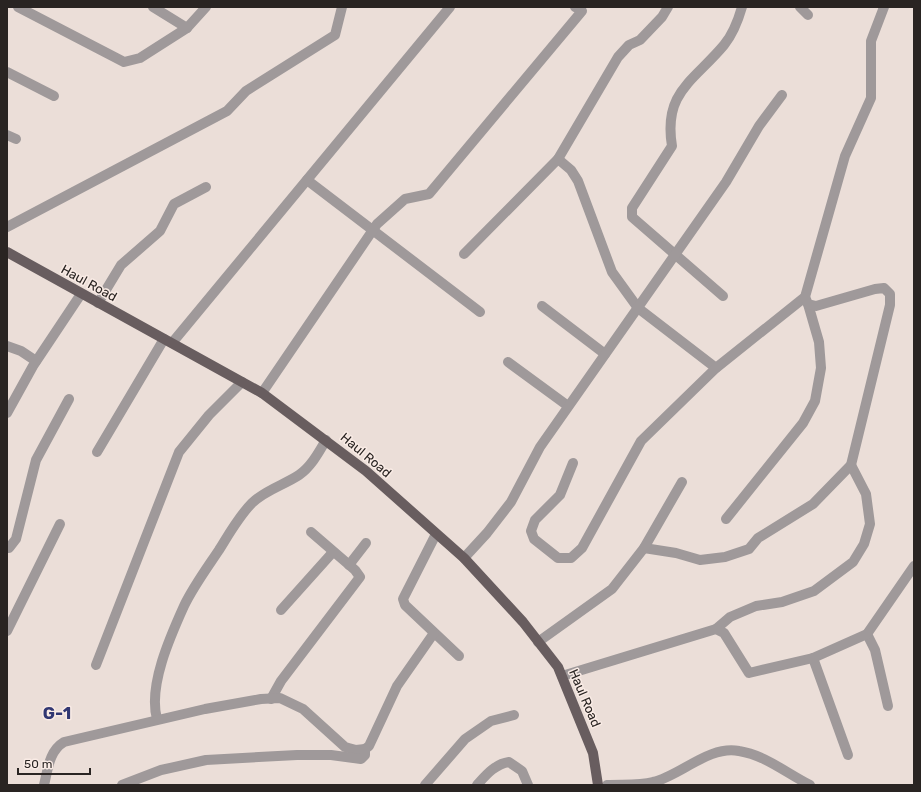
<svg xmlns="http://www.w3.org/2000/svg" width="921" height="792" font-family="Rubik,sans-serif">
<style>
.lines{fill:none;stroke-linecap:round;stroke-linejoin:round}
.minor{stroke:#9f999a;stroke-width:10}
.major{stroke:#685d5f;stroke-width:10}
.labels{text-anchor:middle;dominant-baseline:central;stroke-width:3;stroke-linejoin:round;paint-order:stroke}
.street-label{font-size:13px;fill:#292422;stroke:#f9ebe5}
.district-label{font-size:17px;font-weight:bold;fill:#313772;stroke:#f9ebe5}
</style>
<rect width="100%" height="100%" fill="#ebded8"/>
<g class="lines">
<g class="minor">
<polyline points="18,7 124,62 140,58 187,28 206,7"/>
<polyline points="153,7 187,28"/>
<polyline points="800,7 808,15"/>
<polyline points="7,72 54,96"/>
<polyline points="7,135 16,139"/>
<polyline points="558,159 571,170 578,181 612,272 638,308 716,368"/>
<polyline points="307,180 480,312"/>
<polyline points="7,227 227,111 246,91 335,35 342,7"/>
<polyline points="464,254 558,159 618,57 629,45 640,40 662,17 668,7"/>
<path d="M 723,296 L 632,217 L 632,208 L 672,146 C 663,92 694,81 724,45 C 733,34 738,21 742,7"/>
<polyline points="98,303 121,265 160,231 174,204 206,187"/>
<polyline points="542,306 605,354"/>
<polyline points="172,343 450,7"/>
<polyline points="7,346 21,351 36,361"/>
<polyline points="508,362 568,406"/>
<polyline points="262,393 377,224 405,199 429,194 582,11 575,7"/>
<polyline points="7,413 33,366 81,294"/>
<polyline points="97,452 164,339"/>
<polyline points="573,463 560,495 535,520 531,531 534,539 558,558 571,558 582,548 641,441 716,368 805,297 845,156 871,98 871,41 884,7"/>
<polyline points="726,519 803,423 815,401 821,368 819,342 808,304"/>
<polyline points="436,534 403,599 405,605 459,656"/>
<polyline points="7,548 9,548 16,539 36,460 69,399"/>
<polyline points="644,548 676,553 700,560 725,557 749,549 758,538 813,504 851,465 890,305 890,294 884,288 875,289 816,306 808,304 805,297"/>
<polyline points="464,558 487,533 511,502 540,447 726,182 759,126 782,95"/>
<polyline points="349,565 366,543"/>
<polyline points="281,610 333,552"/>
<polyline points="716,629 730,617 756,606 782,602 814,591 853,562 864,544 870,524 866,494 851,465"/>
<polyline points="7,631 60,524"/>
<polyline points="867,634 875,650 888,706"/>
<polyline points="538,642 612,589 644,548 682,482"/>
<polyline points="813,658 848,755"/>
<polyline points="96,665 179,452 209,415 242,382"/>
<polyline points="562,676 716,629 724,633 749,673 813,658 867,634 914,566"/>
<polyline points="271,699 281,681 360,577 355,570 311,532"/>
<path d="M 157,719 C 148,686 170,637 184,606 C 193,587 207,568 219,550 C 229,534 239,516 252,503 C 265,490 284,485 299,475 C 311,467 319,452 326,440"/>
<path d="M 44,785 C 48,769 49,751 64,742 L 205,709 L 261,699 L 280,698 L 303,709 L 345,747 L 356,750 L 365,749 L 369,746 L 397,686 L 434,633"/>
<polyline points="122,785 161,770 206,760 297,755 331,755 361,759 365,755 365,749"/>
<polyline points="425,785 465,739 491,721 514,715"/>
<path d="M 477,785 C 486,775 495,764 509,762 L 522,771 L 528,785"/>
<path d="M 607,785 C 621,784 639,786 653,782 C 680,776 709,745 739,751 C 765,755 786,773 810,785"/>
</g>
<polyline class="major" points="7,252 262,393 366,471 464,558 523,622 558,667 593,753 598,785"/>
</g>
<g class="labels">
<g class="street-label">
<text transform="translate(89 283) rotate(29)">Haul Road</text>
<text transform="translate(366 455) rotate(40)">Haul Road</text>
<text transform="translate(585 698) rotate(67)">Haul Road</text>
</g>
<g class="district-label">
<text x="57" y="713">G-1</text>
</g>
</g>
<rect width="921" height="792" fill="none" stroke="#292422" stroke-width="16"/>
<path d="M18 768v6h72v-6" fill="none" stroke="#292422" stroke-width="2"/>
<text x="24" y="768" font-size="12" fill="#292422" stroke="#f9ebe5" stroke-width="3" paint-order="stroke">50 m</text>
</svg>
